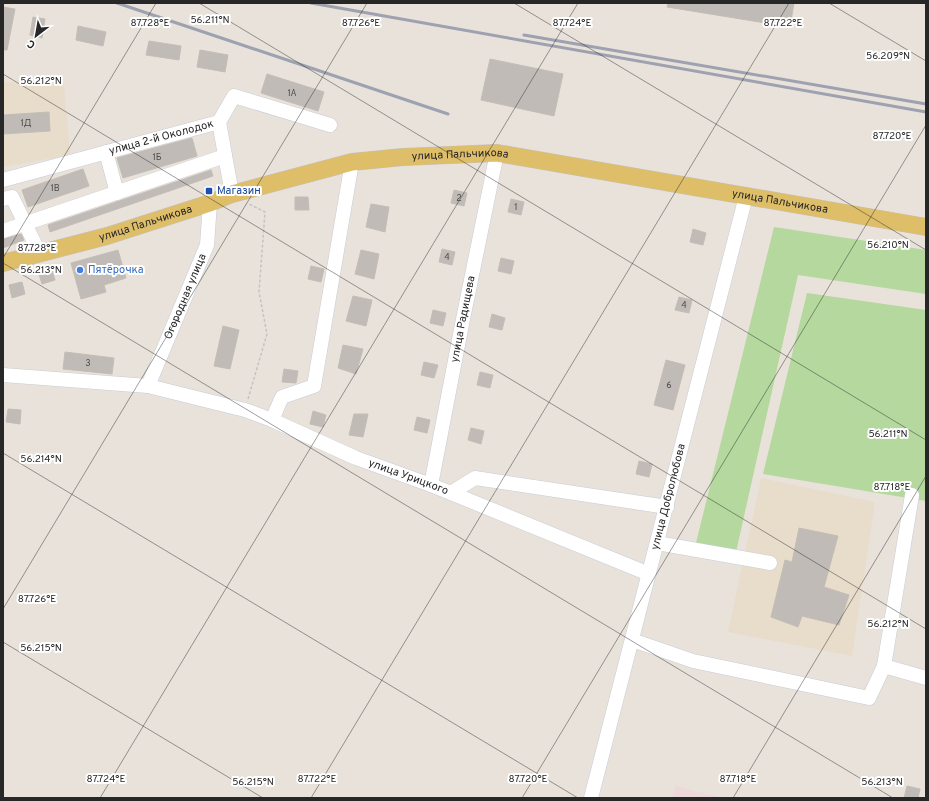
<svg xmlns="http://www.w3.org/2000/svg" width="929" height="801" font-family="Overpass,sans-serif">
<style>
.education{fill:#e8ddcb}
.medical{fill:#eed8da}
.green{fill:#b4d89d}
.building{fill:#c0bbb7;stroke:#c3bdb5}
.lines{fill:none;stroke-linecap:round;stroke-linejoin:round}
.minor-casing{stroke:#c9ccd7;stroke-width:15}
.major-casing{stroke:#c3c3c3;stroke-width:18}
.path{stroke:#c3c3c3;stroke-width:1.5;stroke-dasharray:3 2;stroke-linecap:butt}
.minor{stroke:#fff;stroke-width:14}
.major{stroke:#debe69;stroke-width:17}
.rail{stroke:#9ea1af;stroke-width:3}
.ticks{fill:none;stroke:#272727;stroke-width:1;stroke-opacity:0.45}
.transit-dot{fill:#1a4fb4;stroke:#fff;stroke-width:1.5}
.shop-dot{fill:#3f7fe0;stroke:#fff;stroke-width:1.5}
.labels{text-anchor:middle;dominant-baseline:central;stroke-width:4;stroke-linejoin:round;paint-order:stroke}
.number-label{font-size:9px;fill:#4d4c4b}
.street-label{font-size:11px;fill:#272727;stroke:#fff}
.transit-label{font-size:11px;fill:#164399;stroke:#fff;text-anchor:start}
.shop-label{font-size:11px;fill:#366cbe;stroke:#fff;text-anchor:start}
.ticks-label{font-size:10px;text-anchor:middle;fill:#272727;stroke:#fff;stroke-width:4;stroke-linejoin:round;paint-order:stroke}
</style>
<rect width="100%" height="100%" fill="#e8e2da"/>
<g class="education">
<polygon points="3,82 64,83 70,155 3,167"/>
<polygon points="761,478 875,502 852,656 728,632"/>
</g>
<polygon class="medical" points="675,786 722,798 672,798"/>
<g class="green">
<polygon points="774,227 926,250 926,294 798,275 736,552 696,543"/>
<polygon points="807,293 926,310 926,501 763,474"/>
</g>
<g class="building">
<polygon points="668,3 794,3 790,27 667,7"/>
<polygon points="3,7 15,9 7,50 3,50"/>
<polygon points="33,17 45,19 42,38 30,35"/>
<polygon points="78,26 106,32 103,46 76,40"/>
<polygon points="149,41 181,46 179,60 146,55"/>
<polygon points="200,50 228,55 225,72 197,67"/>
<polygon points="490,59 563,74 554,116 481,100"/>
<polygon points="267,74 324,92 318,111 261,93"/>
<polygon points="49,112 50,131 3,134 3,115"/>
<polygon points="192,138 197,156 123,178 117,158"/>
<polygon points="83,169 89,186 28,207 22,190"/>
<polygon points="211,170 213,176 50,232 48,225"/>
<polygon points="454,190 467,193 464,206 451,203"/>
<polygon points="295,197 308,197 309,210 295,210"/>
<polygon points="511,199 524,202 521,215 508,212"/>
<polygon points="371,204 389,207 385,232 366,227"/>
<polygon points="693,229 706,233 703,245 690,242"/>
<polygon points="21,234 24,240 3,248 3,239"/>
<polygon points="442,249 455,252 452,265 439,262"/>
<polygon points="118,250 126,278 104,285 106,292 81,299 71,263"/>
<polygon points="361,250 379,254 374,279 355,274"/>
<polygon points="501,258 514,261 511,274 498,271"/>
<polygon points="311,266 324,269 321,282 308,279"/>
<polygon points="51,267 55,280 42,284 38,271"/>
<polygon points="22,282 25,294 12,298 9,285"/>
<polygon points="353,296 372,300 366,326 346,321"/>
<polygon points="679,297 692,300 689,313 675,310"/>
<polygon points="433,310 446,313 443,326 430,323"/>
<polygon points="492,314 505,318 502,330 489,327"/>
<polygon points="223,326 239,330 230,369 214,366"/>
<polygon points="343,345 363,349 356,374 338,368"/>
<polygon points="65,352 114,358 112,374 63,369"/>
<polygon points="666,360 685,365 673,410 654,405"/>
<polygon points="424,362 438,365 434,378 421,375"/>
<polygon points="284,369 298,371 296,383 282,382"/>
<polygon points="480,372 493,375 490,388 477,385"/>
<polygon points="8,409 21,410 20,424 6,422"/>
<polygon points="313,411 326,415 323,427 310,424"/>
<polygon points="354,414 368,414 363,437 349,435"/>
<polygon points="417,417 430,420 427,433 414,430"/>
<polygon points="471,428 484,431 481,444 468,440"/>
<polygon points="639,461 652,464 649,477 636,474"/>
<polygon points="799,528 838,536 824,587 849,595 839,625 802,616 798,627 771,617 785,560 792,562"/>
<polygon points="907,786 920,789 918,798 904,798"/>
</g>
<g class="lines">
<g class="minor-casing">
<g id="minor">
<polyline points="219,122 232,194"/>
<polyline points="106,152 117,193"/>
<path id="s1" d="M 3,180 L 219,122 L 234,96 L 330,125"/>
<polyline points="3,199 12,197 40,254"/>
<polyline points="3,231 225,156"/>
<path id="s2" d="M 3,375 L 148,386 L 245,410 L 272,420 L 356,458 L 431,485 L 451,493 L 475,478 L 667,507"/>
<path id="s3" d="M 148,386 L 207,245 L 210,203"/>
<polyline points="272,420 282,397 314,386 352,162"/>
<path id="s4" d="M 431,485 L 463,319 L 497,153"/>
<polyline points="451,493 649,574"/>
<polyline points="657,543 770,563"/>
<polyline points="632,640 693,661 869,698 884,666 926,678"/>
<polyline points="884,666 912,495"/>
<path id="s5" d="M 591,798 L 746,196"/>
</g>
</g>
<g class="major-casing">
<g id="major">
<path id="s6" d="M 3,263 L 107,236 L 210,203 L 232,194 L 273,183 L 352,162 L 403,157 L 497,153 L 926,227"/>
</g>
</g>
<polyline class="path" points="248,399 267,334 259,292 265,212 249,204"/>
<use href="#minor" class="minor"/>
<use href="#major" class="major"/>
<g class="rail">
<polyline points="117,3 448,114"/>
<polyline points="311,3 926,112"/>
<polyline points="524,35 926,104"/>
</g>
</g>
<path class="ticks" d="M 199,3 L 926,440M 514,3 L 926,250M 829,3 L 926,61M 3,74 L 926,629M 3,258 L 156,3M 3,263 L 893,798M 3,453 L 578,798M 3,609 L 367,3M 3,642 L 263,798M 100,798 L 578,3M 311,798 L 789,3M 522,798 L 926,125M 733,798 L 926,476"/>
<rect class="transit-dot" x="205" y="187" width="8" height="8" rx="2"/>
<circle class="shop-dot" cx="80" cy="270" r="4"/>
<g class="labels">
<g class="number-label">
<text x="292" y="93">1А</text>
<text x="26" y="123">1Д</text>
<text x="157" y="157">1Б</text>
<text x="55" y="188">1В</text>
<text x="459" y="198">2</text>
<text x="516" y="207">1</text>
<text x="447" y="257">4</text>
<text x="684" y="305">4</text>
<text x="88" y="363">3</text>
<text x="669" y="385">6</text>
</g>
<g class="street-label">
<text stroke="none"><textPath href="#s1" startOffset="164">улица 2-й Околодок</textPath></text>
<text stroke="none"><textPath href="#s6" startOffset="472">улица Пальчикова</textPath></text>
<text stroke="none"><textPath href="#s6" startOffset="796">улица Пальчикова</textPath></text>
<text stroke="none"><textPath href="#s6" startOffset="148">улица Пальчикова</textPath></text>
<text stroke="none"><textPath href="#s3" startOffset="97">Огородная улица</textPath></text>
<text stroke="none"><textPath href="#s4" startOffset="169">улица Радищева</textPath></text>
<text stroke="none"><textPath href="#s2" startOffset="422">улица Урицкого</textPath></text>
<text stroke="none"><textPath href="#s5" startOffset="311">улица Добролюбова</textPath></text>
</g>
<g class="transit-label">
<text x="217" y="191">Магазин</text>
</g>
<g class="shop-label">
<text x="88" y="270">Пятёрочка</text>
</g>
</g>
<g class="ticks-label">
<text x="210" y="23">56.211°N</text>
<text x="150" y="26">87.728°E</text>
<text x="361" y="26">87.726°E</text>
<text x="572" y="26">87.724°E</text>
<text x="783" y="26">87.722°E</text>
<text x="888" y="59">56.209°N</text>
<text x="41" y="84">56.212°N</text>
<text x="892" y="139">87.720°E</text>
<text x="888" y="248">56.210°N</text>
<text x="37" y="251">87.728°E</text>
<text x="41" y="273">56.213°N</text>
<text x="888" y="437">56.211°N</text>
<text x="41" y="462">56.214°N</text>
<text x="892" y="490">87.718°E</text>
<text x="37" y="602">87.726°E</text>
<text x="888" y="627">56.212°N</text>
<text x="41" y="651">56.215°N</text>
<text x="106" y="782">87.724°E</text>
<text x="317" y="782">87.722°E</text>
<text x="528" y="782">87.720°E</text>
<text x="738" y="782">87.718°E</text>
<text x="253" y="785">56.215°N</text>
<text x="882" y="785">56.213°N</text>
</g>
<rect width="929" height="801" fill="none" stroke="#272727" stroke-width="8"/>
<g transform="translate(36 36) rotate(211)" stroke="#ffffff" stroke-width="3" paint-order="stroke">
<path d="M0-3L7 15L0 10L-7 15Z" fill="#272727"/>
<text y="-6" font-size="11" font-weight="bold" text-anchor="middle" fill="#272727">С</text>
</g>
</svg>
